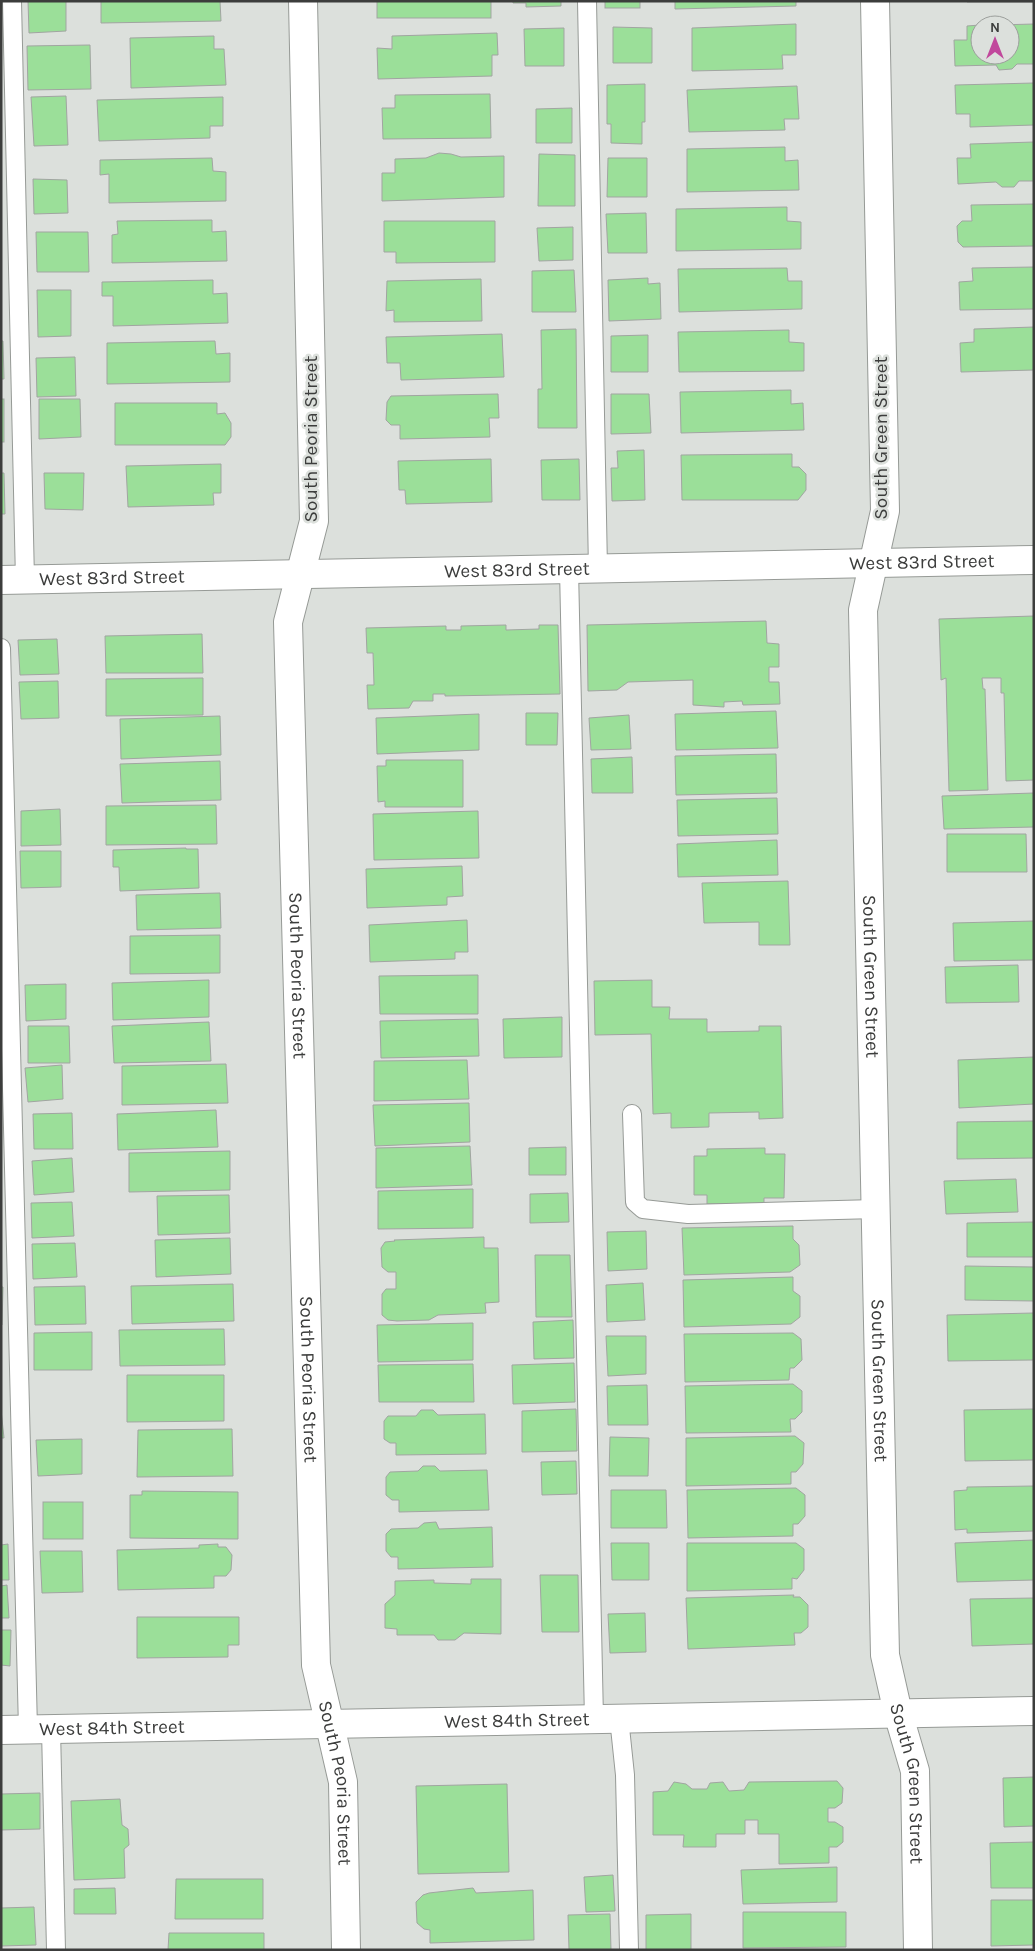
<svg xmlns="http://www.w3.org/2000/svg" width="1035" height="1951" font-family="Karla,sans-serif">
<style>
.building{fill:#9bdf99;stroke:#a1a5a1}
.lines{fill:none;stroke-linecap:round;stroke-linejoin:round}
.service-casing{stroke:#969a96;stroke-width:20}
.minor-casing{stroke:#969a96;stroke-width:30}
.tertiary-casing{stroke:#969a96;stroke-width:30}
.service{stroke:#fff;stroke-width:18}
.minor{stroke:#fff;stroke-width:28}
.tertiary{stroke:#fff;stroke-width:28}
.labels{text-anchor:middle;dominant-baseline:central;stroke-width:5;stroke-linejoin:round;paint-order:stroke}
.street-label{font-size:19px;fill:#3c3d3c;stroke:#dce0dc}
</style>
<rect width="100%" height="100%" fill="#dce0dc"/>
<g class="building">
<polygon points="28,1 66,1 66,31 29,33"/>
<polygon points="101,1 220,1 221,21 101,23"/>
<rect x="377" y="1" width="114" height="17"/>
<polygon points="513,1 561,1 561,6 526,7 526,3 513,3"/>
<rect x="605" y="1" width="35" height="7"/>
<polygon points="675,1 796,1 796,6 675,9"/>
<polygon points="966,1 1034,1 1034,2 967,2"/>
<polygon points="796,24 796,55 782,55 783,69 692,71 692,28"/>
<polygon points="1034,24 1034,64 1017,64 1012,69 999,70 996,65 955,66 954,40 967,40 967,26 980,25 980,55 1010,55 1010,25 996,25"/>
<polygon points="613,27 652,28 652,63 613,63"/>
<polygon points="564,28 564,66 525,66 524,29"/>
<polygon points="497,33 498,55 492,55 492,76 378,79 377,48 392,49 392,36"/>
<polygon points="214,36 214,49 224,49 226,85 131,88 130,38"/>
<polygon points="90,45 91,89 28,90 27,46"/>
<polygon points="1034,83 1034,125 970,127 970,114 956,114 955,85"/>
<polygon points="645,84 645,122 642,122 642,144 611,143 611,124 607,124 607,85"/>
<polygon points="797,86 799,119 784,119 785,130 689,132 687,90"/>
<polygon points="490,94 491,138 383,139 382,108 395,108 395,95"/>
<polygon points="66,96 68,145 34,146 31,97"/>
<polygon points="223,97 223,126 210,126 210,138 99,141 97,100"/>
<polygon points="572,108 572,143 536,143 536,109"/>
<polygon points="1034,142 1034,181 1019,181 1014,187 1002,187 996,182 958,184 957,158 971,158 970,144"/>
<polygon points="785,147 785,161 798,160 799,190 687,192 687,149"/>
<polygon points="439,153 451,154 461,157 504,156 504,197 382,201 382,173 395,173 395,159 426,158"/>
<polygon points="539,154 575,155 575,206 538,206"/>
<polygon points="212,158 213,171 226,172 226,201 109,203 109,174 100,175 100,160"/>
<polygon points="608,158 647,158 647,197 607,197"/>
<polygon points="33,179 67,180 68,213 34,214"/>
<polygon points="1034,204 1034,246 963,247 958,242 957,226 962,221 972,221 971,205"/>
<polygon points="787,207 787,221 801,222 801,249 676,251 676,209"/>
<polygon points="646,213 647,253 608,253 606,214"/>
<polygon points="212,220 212,232 226,231 227,261 112,263 112,235 118,234 117,221"/>
<polygon points="384,221 495,221 495,262 396,263 396,252 384,252"/>
<polygon points="573,227 573,260 539,261 537,228"/>
<polygon points="36,232 88,232 89,272 37,272"/>
<polygon points="1034,267 1034,309 960,310 959,282 973,281 972,268"/>
<polygon points="787,268 788,281 802,281 802,309 679,312 678,269"/>
<polygon points="574,270 576,312 532,312 532,271"/>
<polygon points="648,278 648,284 660,283 661,319 609,321 608,280"/>
<polygon points="481,279 482,321 394,322 394,310 386,311 387,281"/>
<polygon points="213,280 213,294 227,293 228,323 113,326 113,296 102,296 102,282"/>
<polygon points="37,290 71,290 71,336 38,337"/>
<polygon points="1034,327 1034,370 961,372 960,343 974,342 974,329"/>
<polygon points="576,329 577,428 538,428 538,389 542,389 541,330"/>
<polygon points="789,330 789,342 804,343 804,371 679,372 678,332"/>
<polygon points="502,334 504,377 401,380 400,363 387,363 386,337"/>
<polygon points="648,335 648,372 611,372 611,336"/>
<polygon points="1,341 3,341 4,379 1,379"/>
<polygon points="215,341 216,354 230,353 230,382 107,384 107,343"/>
<polygon points="75,357 76,396 37,397 36,358"/>
<polygon points="791,390 791,404 803,403 804,430 681,433 680,392"/>
<polygon points="498,394 499,418 489,418 490,437 400,439 400,425 391,425 386,420 387,402 391,396"/>
<polygon points="611,394 649,394 651,433 611,434"/>
<rect x="1" y="399" width="3" height="43"/>
<polygon points="39,399 80,399 81,437 39,439"/>
<polygon points="115,403 217,403 217,414 225,413 231,423 231,437 225,445 115,445"/>
<polygon points="644,450 645,500 612,501 611,468 618,468 617,451"/>
<polygon points="792,454 792,467 799,467 806,474 806,490 798,500 682,500 681,455"/>
<polygon points="491,459 492,502 406,504 405,490 399,490 398,461"/>
<polygon points="579,459 580,500 542,500 541,460"/>
<polygon points="221,464 221,493 213,493 214,505 128,507 126,466"/>
<polygon points="1,473 4,473 5,514 1,514"/>
<polygon points="44,473 84,473 83,510 45,509"/>
<polygon points="1034,616 1034,780 1006,781 1004,693 1001,693 1001,678 982,678 983,689 985,689 988,790 949,791 946,678 941,680 939,619"/>
<polygon points="766,621 767,643 779,644 779,667 769,667 769,682 779,682 780,704 743,705 742,701 724,702 724,707 693,705 693,680 628,682 617,690 588,691 587,625"/>
<polygon points="506,625 506,630 539,629 539,625 558,625 560,694 445,696 445,694 433,694 433,701 413,701 409,708 368,709 367,685 374,685 373,653 367,653 366,628 446,626 446,630 461,630 461,626"/>
<polygon points="202,634 203,673 106,673 105,636"/>
<polygon points="57,639 59,674 20,675 18,640"/>
<polygon points="203,678 203,715 106,716 106,679"/>
<polygon points="58,681 59,718 21,719 19,682"/>
<polygon points="776,711 778,748 676,750 675,714"/>
<polygon points="526,713 558,713 557,745 526,745"/>
<polygon points="479,714 479,750 377,754 376,718"/>
<polygon points="629,715 631,749 591,750 589,718"/>
<polygon points="220,716 221,755 121,759 120,719"/>
<polygon points="776,754 777,793 676,795 675,756"/>
<polygon points="632,757 633,793 592,793 591,759"/>
<polygon points="386,760 463,760 463,807 385,807 385,801 378,802 377,766 386,766"/>
<polygon points="220,761 221,800 122,803 120,764"/>
<polygon points="1034,793 1034,827 944,829 942,796"/>
<polygon points="777,798 778,834 678,836 677,800"/>
<polygon points="216,805 217,844 106,845 106,806"/>
<polygon points="60,809 61,845 21,846 21,811"/>
<polygon points="478,811 479,858 374,860 373,814"/>
<polygon points="947,834 1026,834 1027,872 947,872"/>
<polygon points="777,840 778,875 678,877 677,844"/>
<polygon points="186,848 186,849 198,849 199,888 120,891 119,867 113,867 113,850"/>
<polygon points="20,851 61,851 61,887 21,888"/>
<polygon points="462,866 463,896 447,897 447,905 367,908 366,869"/>
<polygon points="788,881 790,945 759,945 759,922 704,923 702,883"/>
<polygon points="220,893 221,928 137,930 136,895"/>
<polygon points="467,920 468,952 455,952 455,959 370,962 369,925"/>
<polygon points="1034,921 1034,960 954,961 953,923"/>
<polygon points="220,935 220,973 130,974 130,936"/>
<polygon points="1018,965 1019,1002 946,1003 945,967"/>
<polygon points="478,975 478,1014 380,1014 379,976"/>
<polygon points="209,980 209,1017 113,1020 112,983"/>
<polygon points="652,980 652,1007 670,1007 669,1019 707,1019 707,1032 759,1031 759,1026 781,1026 783,1118 759,1119 759,1112 709,1113 709,1127 671,1128 671,1113 653,1114 651,1034 595,1035 594,981"/>
<polygon points="66,984 66,1019 26,1021 25,985"/>
<polygon points="562,1017 562,1057 504,1058 503,1019"/>
<polygon points="478,1019 479,1056 381,1058 380,1021"/>
<polygon points="209,1022 211,1061 114,1063 112,1026"/>
<polygon points="28,1026 69,1026 70,1063 28,1063"/>
<polygon points="1034,1057 1034,1104 959,1108 958,1060"/>
<polygon points="467,1060 469,1099 374,1101 374,1061"/>
<polygon points="226,1064 228,1103 122,1105 122,1066"/>
<polygon points="62,1065 63,1099 28,1102 25,1068"/>
<polygon points="469,1103 470,1142 375,1146 373,1105"/>
<polygon points="216,1110 218,1147 118,1150 117,1114"/>
<polygon points="72,1113 73,1149 34,1149 33,1114"/>
<polygon points="1034,1121 1034,1158 957,1159 957,1122"/>
<polygon points="470,1146 472,1185 376,1188 376,1148"/>
<polygon points="566,1147 566,1175 529,1175 529,1148"/>
<polygon points="765,1148 765,1154 785,1154 784,1198 764,1198 764,1204 707,1204 707,1195 694,1195 694,1156 707,1156 707,1149"/>
<polygon points="230,1151 230,1190 129,1192 129,1153"/>
<polygon points="72,1158 74,1192 34,1195 32,1161"/>
<polygon points="1016,1179 1018,1212 946,1214 944,1181"/>
<polygon points="473,1189 473,1228 378,1229 378,1191"/>
<polygon points="568,1193 569,1222 530,1223 530,1194"/>
<polygon points="229,1195 230,1233 158,1235 157,1196"/>
<polygon points="72,1202 74,1236 32,1238 31,1203"/>
<polygon points="1034,1222 1034,1257 967,1257 967,1223"/>
<polygon points="793,1226 793,1239 799,1245 800,1265 790,1272 684,1275 682,1228"/>
<polygon points="646,1231 647,1269 608,1271 607,1232"/>
<polygon points="484,1237 484,1248 498,1248 499,1302 485,1303 486,1313 438,1315 429,1320 397,1321 388,1320 382,1315 382,1294 386,1289 396,1289 396,1272 388,1272 382,1267 381,1248 385,1242 395,1241 394,1240"/>
<polygon points="230,1238 231,1274 156,1277 155,1240"/>
<polygon points="75,1243 77,1277 33,1279 32,1244"/>
<polygon points="535,1255 570,1255 572,1317 536,1317"/>
<polygon points="965,1266 1034,1267 1034,1301 965,1300"/>
<polygon points="793,1277 793,1291 800,1296 800,1317 791,1324 684,1327 683,1280"/>
<polygon points="643,1283 645,1320 607,1322 606,1285"/>
<polygon points="233,1284 234,1321 132,1324 131,1286"/>
<polygon points="85,1286 86,1324 35,1325 34,1287"/>
<polygon points="1,1287 3,1287 2,1325 1,1325"/>
<polygon points="1034,1313 1034,1360 948,1361 947,1315"/>
<polygon points="573,1320 574,1358 534,1359 533,1322"/>
<polygon points="473,1323 473,1360 378,1362 377,1325"/>
<polygon points="224,1329 225,1365 120,1366 119,1330"/>
<polygon points="92,1332 92,1370 34,1370 34,1333"/>
<polygon points="793,1333 801,1339 802,1360 794,1368 790,1368 789,1380 685,1382 684,1334"/>
<polygon points="606,1336 646,1336 646,1374 608,1376"/>
<polygon points="574,1363 575,1402 513,1404 512,1365"/>
<polygon points="473,1364 474,1402 379,1402 378,1365"/>
<polygon points="127,1375 224,1375 224,1421 127,1422"/>
<polygon points="793,1384 802,1391 802,1412 795,1419 790,1419 791,1432 686,1433 685,1386"/>
<polygon points="647,1385 648,1425 608,1425 607,1386"/>
<polygon points="576,1409 577,1451 522,1452 522,1411"/>
<polygon points="1034,1409 1034,1460 965,1461 964,1410"/>
<polygon points="1,1410 4,1438 1,1438"/>
<polygon points="421,1410 433,1410 438,1415 485,1414 486,1454 396,1455 396,1443 390,1443 384,1439 384,1421 388,1416 416,1416"/>
<polygon points="232,1429 233,1476 137,1477 138,1430"/>
<polygon points="795,1436 804,1443 803,1464 796,1472 791,1472 791,1484 686,1486 686,1438"/>
<polygon points="610,1437 649,1438 648,1476 609,1476"/>
<polygon points="82,1439 82,1474 38,1476 36,1440"/>
<polygon points="576,1461 577,1494 542,1495 541,1462"/>
<polygon points="423,1466 435,1466 440,1471 487,1470 489,1510 399,1512 399,1500 392,1500 386,1495 386,1477 390,1472 418,1471"/>
<polygon points="1034,1486 1034,1531 967,1533 967,1529 955,1530 954,1491 967,1490 967,1487"/>
<polygon points="796,1488 805,1495 805,1516 798,1524 793,1524 793,1536 688,1538 687,1490"/>
<polygon points="611,1490 666,1490 667,1528 611,1528"/>
<polygon points="142,1491 238,1492 238,1539 130,1538 130,1495 142,1495"/>
<rect x="43" y="1502" width="40" height="37"/>
<polygon points="436,1522 439,1529 492,1527 493,1567 398,1569 398,1557 391,1557 386,1551 386,1534 391,1529 418,1528 424,1523"/>
<polygon points="1034,1540 1034,1580 957,1582 955,1543"/>
<polygon points="611,1543 649,1543 649,1580 612,1580"/>
<polygon points="687,1543 796,1543 804,1549 804,1570 797,1579 792,1578 792,1589 687,1591"/>
<polygon points="8,1544 9,1580 1,1580 1,1545"/>
<polygon points="218,1544 218,1547 226,1547 232,1555 231,1570 226,1576 214,1576 214,1588 118,1590 117,1550 199,1548 199,1545"/>
<polygon points="40,1551 82,1551 83,1592 42,1593"/>
<polygon points="540,1575 578,1575 579,1632 542,1632"/>
<polygon points="471,1579 501,1579 501,1634 464,1633 455,1640 438,1640 434,1635 397,1635 397,1629 385,1628 385,1604 395,1595 395,1581 434,1580 434,1583 471,1584"/>
<polygon points="7,1585 9,1618 1,1618 1,1586"/>
<polygon points="794,1595 793,1597 800,1597 808,1605 808,1627 801,1633 794,1633 795,1645 688,1649 686,1598"/>
<polygon points="1034,1598 1034,1644 972,1646 970,1599"/>
<polygon points="645,1613 646,1652 610,1653 608,1614"/>
<polygon points="137,1617 239,1617 239,1645 228,1645 228,1657 137,1658"/>
<polygon points="1,1630 11,1630 10,1666 1,1665"/>
<polygon points="1034,1777 1034,1826 1004,1827 1003,1778"/>
<polygon points="837,1781 843,1788 842,1803 835,1808 828,1808 828,1822 835,1822 843,1827 843,1842 837,1847 829,1847 829,1863 779,1864 779,1834 758,1834 758,1820 745,1820 745,1834 716,1834 716,1847 683,1847 684,1835 653,1835 653,1792 668,1791 674,1782 686,1784 692,1789 707,1789 710,1783 723,1782 729,1791 744,1790 749,1782"/>
<polygon points="507,1784 509,1872 418,1874 416,1786"/>
<polygon points="40,1793 40,1829 1,1830 1,1794"/>
<polygon points="120,1799 122,1825 128,1829 129,1845 124,1849 125,1878 74,1880 71,1801"/>
<polygon points="1034,1842 1034,1888 991,1888 990,1843"/>
<polygon points="837,1867 837,1902 743,1904 741,1870"/>
<polygon points="613,1875 615,1911 586,1912 584,1877"/>
<polygon points="176,1879 263,1879 263,1919 175,1919"/>
<polygon points="115,1888 116,1914 74,1914 74,1889"/>
<polygon points="473,1888 476,1893 533,1890 534,1940 430,1943 430,1930 424,1929 417,1923 416,1902 423,1895 429,1893"/>
<polygon points="991,1900 1034,1900 1034,1945 991,1946"/>
<polygon points="34,1907 36,1945 1,1946 1,1908"/>
<polygon points="743,1912 846,1912 846,1947 743,1948"/>
<polygon points="610,1914 611,1950 569,1950 568,1915"/>
<polygon points="691,1914 691,1950 646,1950 646,1915"/>
<polygon points="169,1933 264,1933 264,1950 168,1950"/>
</g>
<g class="lines">
<g class="service-casing">
<g id="service">
<polyline points="12,1 25,580"/>
<polyline points="587,1 598,569"/>
<polyline points="569,569 594,1719"/>
<polyline points="1,648 28,1729"/>
<polyline points="632,1114 635,1202 643,1209 688,1214 876,1209"/>
<polyline points="619,1718 625,1775 629,1950"/>
<polyline points="51,1729 56,1950"/>
</g>
</g>
<g class="minor-casing">
<g id="minor">
<path id="s1" d="M 303,1 L 314,521 L 288,622 L 316,1665 L 343,1782 L 346,1950"/>
<path id="s2" d="M 875,1 L 885,511 L 863,610 L 885,1655 L 898,1713 L 915,1771 L 918,1950"/>
<path id="s3" d="M 1,1730 L 1034,1711"/>
</g>
</g>
<g class="tertiary-casing">
<g id="tertiary">
<path id="s4" d="M 1,580 L 1034,560"/>
</g>
</g>
<use href="#service" class="service"/>
<use href="#minor" class="minor"/>
<use href="#tertiary" class="tertiary"/>
</g>
<g class="labels">
<g class="street-label">
<text transform="translate(881 438) rotate(-90)">South Green Street</text>
<text transform="translate(311 439) rotate(-90)">South Peoria Street</text>
<text stroke="none"><textPath href="#s4" startOffset="921">West 83rd Street</textPath></text>
<text stroke="none"><textPath href="#s4" startOffset="516">West 83rd Street</textPath></text>
<text stroke="none"><textPath href="#s4" startOffset="111">West 83rd Street</textPath></text>
<text stroke="none"><textPath href="#s1" startOffset="978">South Peoria Street</textPath></text>
<text stroke="none"><textPath href="#s2" startOffset="978">South Green Street</textPath></text>
<text stroke="none"><textPath href="#s1" startOffset="1382">South Peoria Street</textPath></text>
<text stroke="none"><textPath href="#s2" startOffset="1382">South Green Street</textPath></text>
<text stroke="none"><textPath href="#s3" startOffset="516">West 84th Street</textPath></text>
<text stroke="none"><textPath href="#s3" startOffset="111">West 84th Street</textPath></text>
<text stroke="none"><textPath href="#s1" startOffset="1788">South Peoria Street</textPath></text>
<text stroke="none"><textPath href="#s2" startOffset="1788">South Green Street</textPath></text>
</g>
</g>
<rect width="1035" height="1951" fill="none" stroke="#3c3d3c" stroke-width="5"/>
<g transform="translate(995 40)"><circle r="24" fill="#dce0dc" stroke="#9c9f9c"/>
<path d="M0-4L9 19L0 12L-9 19Z" fill="#c1489c"/>
<text y="-8" font-size="14" font-weight="bold" text-anchor="middle" fill="#3c3d3c">N</text>
</g>
</svg>
